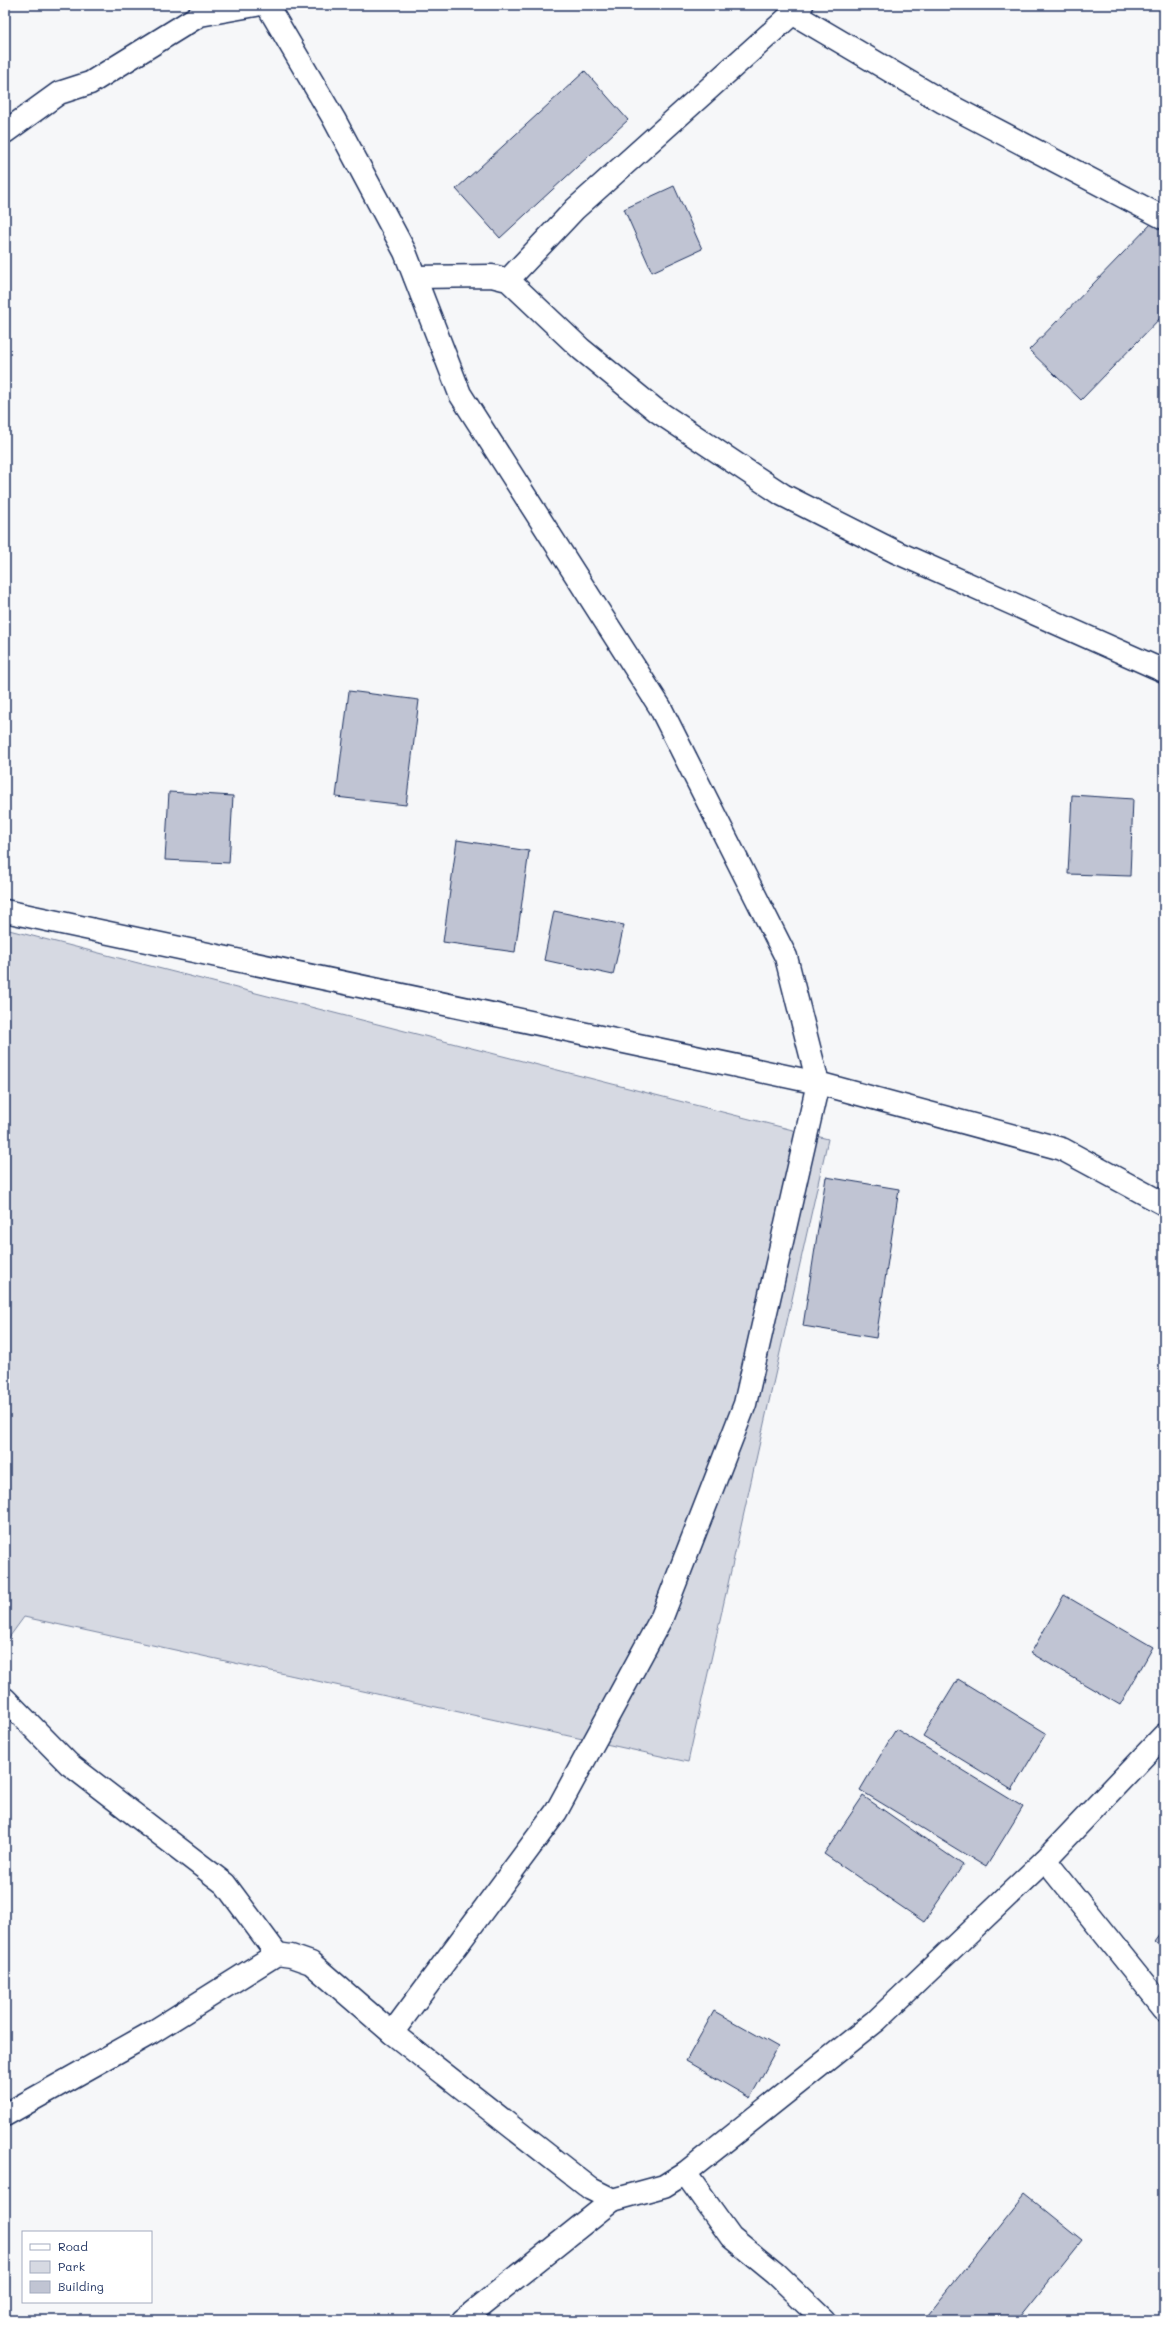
<svg xmlns="http://www.w3.org/2000/svg" width="1169" height="2325" font-family="Mali,sans-serif">
<style>
.green{fill:#d6d9e2;stroke:#7884a0}
.building{fill:#c0c4d3;stroke:#1b2f5e}
.lines{fill:none;stroke-linecap:round;stroke-linejoin:round}
.minor-casing{stroke:#1b2f5e;stroke-width:25}
.minor{stroke:#fff;stroke-width:22}
</style>
<rect width="100%" height="100%" fill="#f6f7f9"/>
<filter id="ink" filterUnits="userSpaceOnUse"><feTurbulence type="fractalNoise" baseFrequency=".025" numOctaves="2"/><feDisplacementMap in="SourceGraphic" scale="8" xChannelSelector="R" yChannelSelector="G"/><feConvolveMatrix kernelMatrix="1 2 1 2 8 2 1 2 1" color-interpolation-filters="sRGB"/></filter>
<g filter="url(#ink)">
<polygon class="green" points="5,929 828,1139 688,1762 24,1617 5,1643"/>
<g class="building">
<polygon points="585,71 628,120 500,238 456,189"/>
<polygon points="674,186 702,249 652,272 624,209"/>
<polygon points="1153,222 1164,233 1164,314 1081,400 1029,350"/>
<polygon points="349,691 419,700 406,805 336,797"/>
<polygon points="169,792 233,796 229,863 165,860"/>
<polygon points="1072,795 1133,799 1130,876 1068,874"/>
<polygon points="457,840 529,851 515,952 443,942"/>
<polygon points="554,911 624,925 613,975 544,960"/>
<polygon points="826,1177 899,1189 876,1338 803,1326"/>
<polygon points="1064,1595 1153,1647 1120,1705 1031,1653"/>
<polygon points="958,1679 1046,1733 1012,1790 923,1736"/>
<polygon points="896,1729 1023,1807 986,1867 860,1790"/>
<polygon points="863,1796 963,1865 924,1922 824,1854"/>
<polygon points="1164,1929 1164,1949 1155,1941"/>
<polygon points="714,2011 778,2047 750,2098 686,2061"/>
<polygon points="1025,2194 1082,2240 1018,2320 924,2320"/>
</g>
<g class="lines">
<g class="minor-casing">
<g id="minor">
<polyline points="267,5 334,119 405,252 460,394 660,707 786,957 818,1083 745,1404 662,1617 556,1812 392,2033"/>
<polyline points="792,13 943,102 1164,218"/>
<polyline points="5,132 59,93 90,83 200,15 256,5"/>
<polyline points="415,277 492,276 508,280 581,349 657,411 783,495 896,552 1164,671"/>
<polyline points="508,280 575,209 802,5"/>
<polyline points="5,911 818,1083 1062,1149 1164,1204"/>
<polyline points="5,1699 69,1764 225,1884 277,1954"/>
<polyline points="1045,1860 1164,2008"/>
<polyline points="5,2115 151,2033 277,1954 291,1956 311,1963 392,2033 591,2189 613,2200 664,2186 685,2173"/>
<polyline points="463,2320 613,2200"/>
<polyline points="824,2320 776,2274 731,2237 685,2173 876,2021 1045,1860 1164,1735"/>
</g>
</g>
<use href="#minor" class="minor"/>
</g>
</g>
<rect width="1169" height="2325" fill="none" stroke="#fff" stroke-width="20"/>
<rect x="10" y="10" width="1149" height="2305" fill="none" stroke="#1b2f5e" stroke-width="1.5" filter="url(#ink)"/>
<rect x="22" y="2231" width="130" height="72" fill="#ffffff" stroke="#a4acbf"/>
<rect x="30" y="2244" width="20" height="6" fill="#ffffff" stroke="#a4acbf"/>
<text x="58" y="2251" font-size="12" fill="#1b2f5e">Road</text>
<rect x="30" y="2261" width="20" height="12" fill="#d6d9e2" stroke="#a4acbf"/>
<text x="58" y="2271" font-size="12" fill="#1b2f5e">Park</text>
<rect x="30" y="2281" width="20" height="12" fill="#c0c4d3" stroke="#a4acbf"/>
<text x="58" y="2291" font-size="12" fill="#1b2f5e">Building</text>
</svg>
